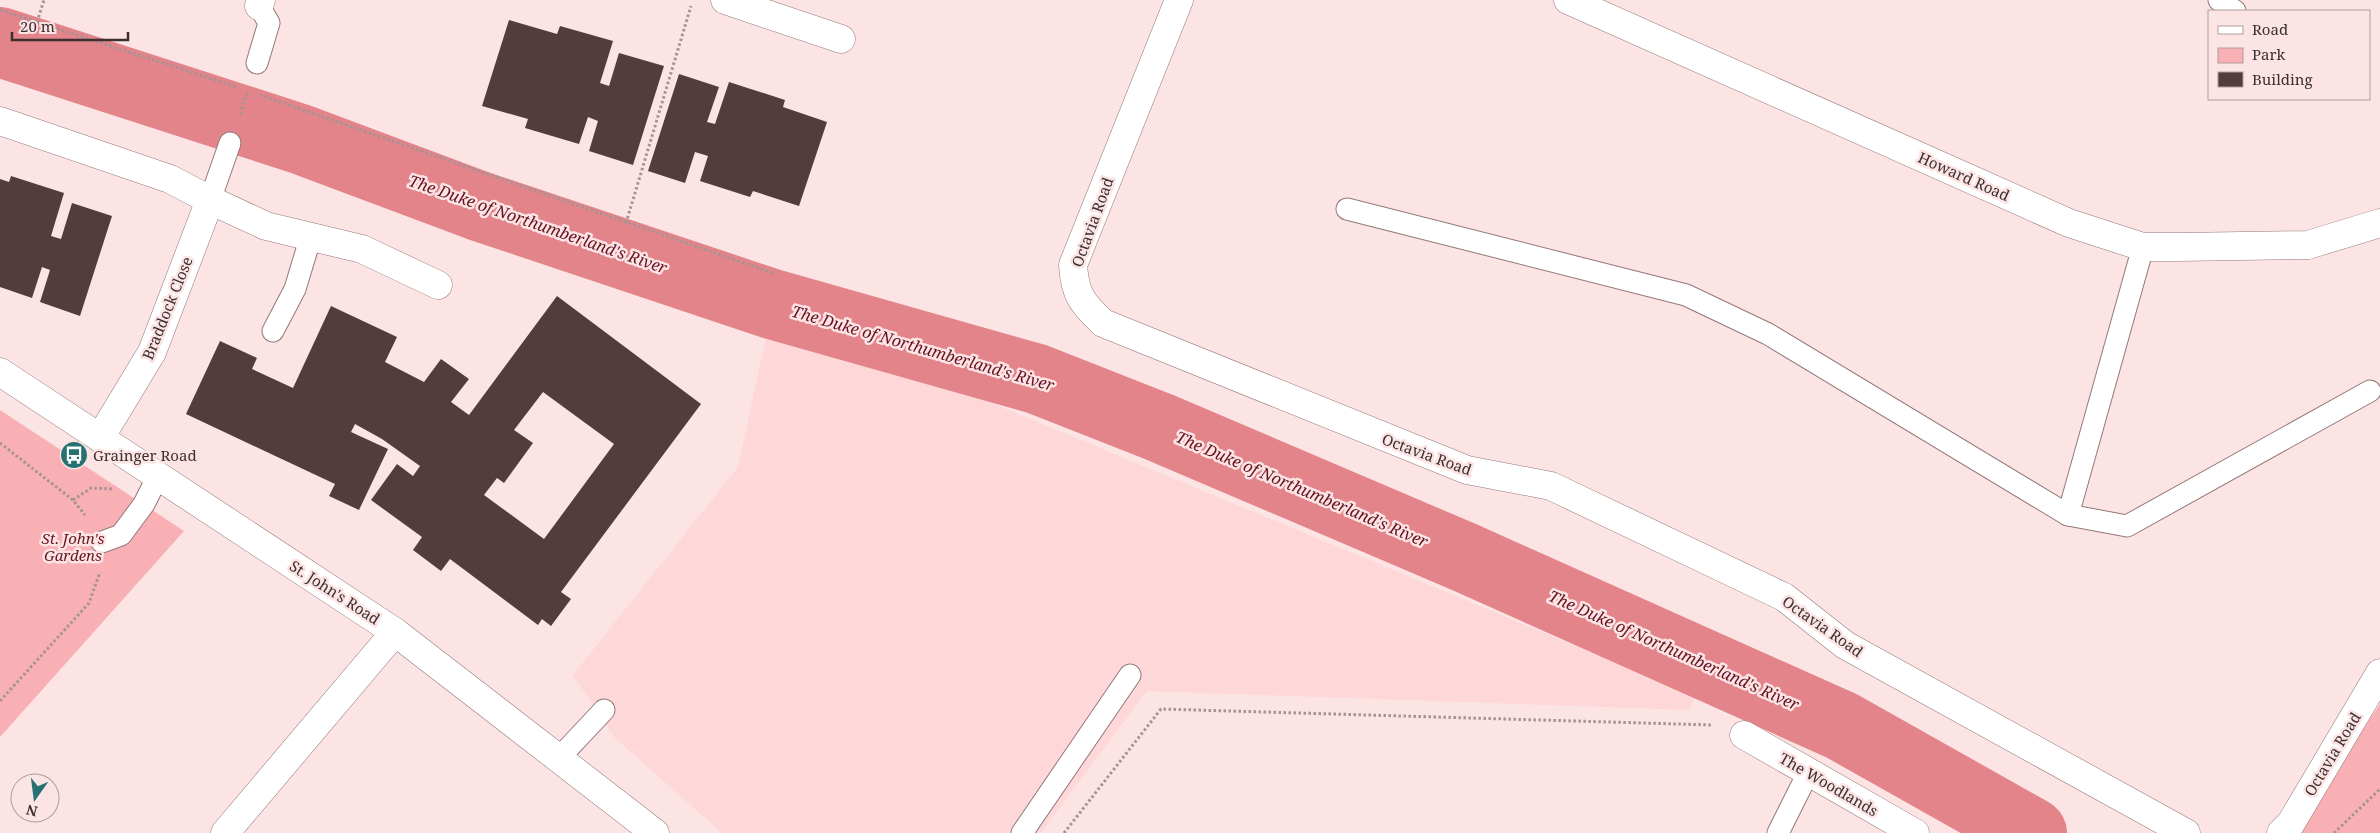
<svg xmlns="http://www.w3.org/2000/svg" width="2380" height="833" font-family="'Noto Serif',serif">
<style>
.built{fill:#fed7d8}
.green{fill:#f9b0b4}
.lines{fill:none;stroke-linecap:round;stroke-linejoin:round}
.river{stroke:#e3838a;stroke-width:70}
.building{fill:#543c3d;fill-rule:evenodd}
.lane-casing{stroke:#947879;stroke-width:23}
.street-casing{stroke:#947879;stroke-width:29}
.secondary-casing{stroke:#947879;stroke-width:29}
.path{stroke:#a59393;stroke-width:3;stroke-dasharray:2.5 2.5;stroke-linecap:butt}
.lane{stroke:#fff;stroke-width:21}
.street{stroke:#fff;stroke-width:28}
.secondary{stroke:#fff;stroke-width:28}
.labels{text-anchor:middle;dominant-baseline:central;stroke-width:5;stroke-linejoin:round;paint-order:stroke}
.street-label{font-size:15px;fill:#3b2f30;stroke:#fce4e4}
.poi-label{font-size:15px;fill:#3b2f30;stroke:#fce4e4;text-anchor:start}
.park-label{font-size:15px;font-style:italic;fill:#6a1525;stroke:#fce4e4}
.water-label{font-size:16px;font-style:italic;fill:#671223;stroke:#fce4e4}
</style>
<rect width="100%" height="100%" fill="#fce4e4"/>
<polygon class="built" points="766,337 975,396 1696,696 1689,710 1147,691 1041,833 722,833 615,738 573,675 738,467"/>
<g class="green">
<polygon points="0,410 184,531 0,737"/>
<polygon points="2380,704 2380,833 2294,833"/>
</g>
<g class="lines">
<polyline class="river" points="0,42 300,139 479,206 772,304 1037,379 1159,427 1464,557 1842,726 2032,833"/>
</g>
<g class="building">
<polygon points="509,20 557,34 560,26 613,41 600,83 609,86 619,53 664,66 633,165 589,151 598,121 588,117 579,144 525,128 528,119 482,106"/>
<polygon points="679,74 719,87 707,122 715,124 729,82 785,100 783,107 827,122 799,206 753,191 750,197 700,181 708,156 695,152 685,183 648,171"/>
<polygon points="11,176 64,193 51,236 61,239 72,203 112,216 80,316 40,302 50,270 42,267 32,298 0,287 0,179 9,182"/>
<path d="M 557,296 L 701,404 L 561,592 L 571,599 L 551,626 L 542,619 L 538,625 L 450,559 L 441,571 L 413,550 L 422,537 L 371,500 L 397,464 L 413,476 L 420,466 L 382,439 L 355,424 L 351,432 L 388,449 L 359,510 L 329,496 L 335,484 L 186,414 L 220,341 L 257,358 L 252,369 L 293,388 L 331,306 L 397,337 L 385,362 L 424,382 L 441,359 L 469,379 L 451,402 L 469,415 ZM 543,392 L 614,444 L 544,539 L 484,495 L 497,478 L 504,483 L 533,443 L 514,430 Z"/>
</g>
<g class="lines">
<g class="lane-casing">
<g id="lane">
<polyline points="2219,0 2235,11"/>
<polyline points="257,63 269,23 259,6"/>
<polyline points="210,200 230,143"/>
<polyline points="1347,209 1686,295 1768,334 2068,515 2127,526 2370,391"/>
<polyline points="273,331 295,289 311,236"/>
<polyline points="2068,515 2143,247"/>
<polyline points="102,542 121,535 144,504 158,476"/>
<polyline points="559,758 604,710"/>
<polyline points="1022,833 1130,675"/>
<polyline points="1778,833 1808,773"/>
</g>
</g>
<g class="street-casing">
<g id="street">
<polyline points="725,0 841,39"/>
<path d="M 1179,0 L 1073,265 C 1075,295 1082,303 1103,323 L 1467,470 L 1551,486 L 1784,597 L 1845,645 L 2186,833"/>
<polyline points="1568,0 2069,223 2143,247 2178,247 2308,245 2380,223"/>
<polyline points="259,6 261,0"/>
<polyline points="0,121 170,179 210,200 266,226 362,249 438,285"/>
<polyline points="100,438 152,352 210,200"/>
<polyline points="1744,735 1915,833"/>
<polyline points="225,833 395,632"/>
<polyline points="2281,833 2291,823 2380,673"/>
</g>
</g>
<g class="secondary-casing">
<polyline id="secondary" points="0,372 395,632 655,833"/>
</g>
<g class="path">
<polyline points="0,10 237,87"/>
<polyline points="37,22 44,0"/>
<polyline points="260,95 773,273"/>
<polyline points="240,114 248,91"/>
<polyline points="626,223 691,6"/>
<polyline points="0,443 73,500 85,515"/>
<polyline points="73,500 91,488 114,489"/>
<polyline points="0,701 89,603 100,572"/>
<polyline points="1064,833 1161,709 1712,725"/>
<polyline points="2334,833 2380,789"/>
</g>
<use href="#lane" class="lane"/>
<use href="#street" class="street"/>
<use href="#secondary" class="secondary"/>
</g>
<defs>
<g id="bus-disc" transform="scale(1.4375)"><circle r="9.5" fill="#267171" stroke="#fce4e4"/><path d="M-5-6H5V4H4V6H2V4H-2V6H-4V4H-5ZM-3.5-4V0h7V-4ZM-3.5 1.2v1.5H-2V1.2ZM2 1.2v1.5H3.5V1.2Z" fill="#fff"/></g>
</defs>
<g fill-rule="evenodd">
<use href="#bus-disc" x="74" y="455"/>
</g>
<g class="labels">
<g class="street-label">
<text transform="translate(1964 176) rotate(24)">Howard Road</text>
<text transform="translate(1092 222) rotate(-70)">Octavia Road</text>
<text transform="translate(167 308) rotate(-68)">Braddock Close</text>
<text transform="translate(1427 454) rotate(20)">Octavia Road</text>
<text transform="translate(335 592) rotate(33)">St. John's Road</text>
<text transform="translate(1823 626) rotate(35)">Octavia Road</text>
<text transform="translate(2332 754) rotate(-59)">Octavia Road</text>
<text transform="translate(1829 784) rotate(30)">The Woodlands</text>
</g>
<g class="poi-label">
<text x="93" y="455">Grainger Road</text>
</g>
<g class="park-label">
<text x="73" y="538">St. John's<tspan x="73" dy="17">Gardens</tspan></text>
</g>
<g class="water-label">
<text transform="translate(538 224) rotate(19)">The Duke of Northumberland's River</text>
<text transform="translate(923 348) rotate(16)">The Duke of Northumberland's River</text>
<text transform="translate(1302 489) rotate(23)">The Duke of Northumberland's River</text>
<text transform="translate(1674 650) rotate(24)">The Duke of Northumberland's River</text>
</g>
</g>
<rect x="2208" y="10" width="162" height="90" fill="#fce4e4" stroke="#af9c9c"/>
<rect x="2218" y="26" width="25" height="8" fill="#ffffff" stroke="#af9c9c"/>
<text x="2252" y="35" font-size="15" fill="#3b2f30">Road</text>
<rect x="2218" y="48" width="25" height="15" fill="#f9b0b4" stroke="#af9c9c"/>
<text x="2252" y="60" font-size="15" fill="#3b2f30">Park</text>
<rect x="2218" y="72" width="25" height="15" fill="#543c3d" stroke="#af9c9c"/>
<text x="2252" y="85" font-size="15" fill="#3b2f30">Building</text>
<g transform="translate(35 798) rotate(194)"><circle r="24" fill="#fce4e4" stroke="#af9c9c"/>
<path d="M0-4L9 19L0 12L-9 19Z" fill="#267171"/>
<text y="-8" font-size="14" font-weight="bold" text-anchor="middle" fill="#3b2f30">N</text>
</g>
<path d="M12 32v8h116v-8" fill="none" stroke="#3b2f30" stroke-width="2.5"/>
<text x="20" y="32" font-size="15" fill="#3b2f30" stroke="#fce4e4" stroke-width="4" paint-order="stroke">20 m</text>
</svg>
